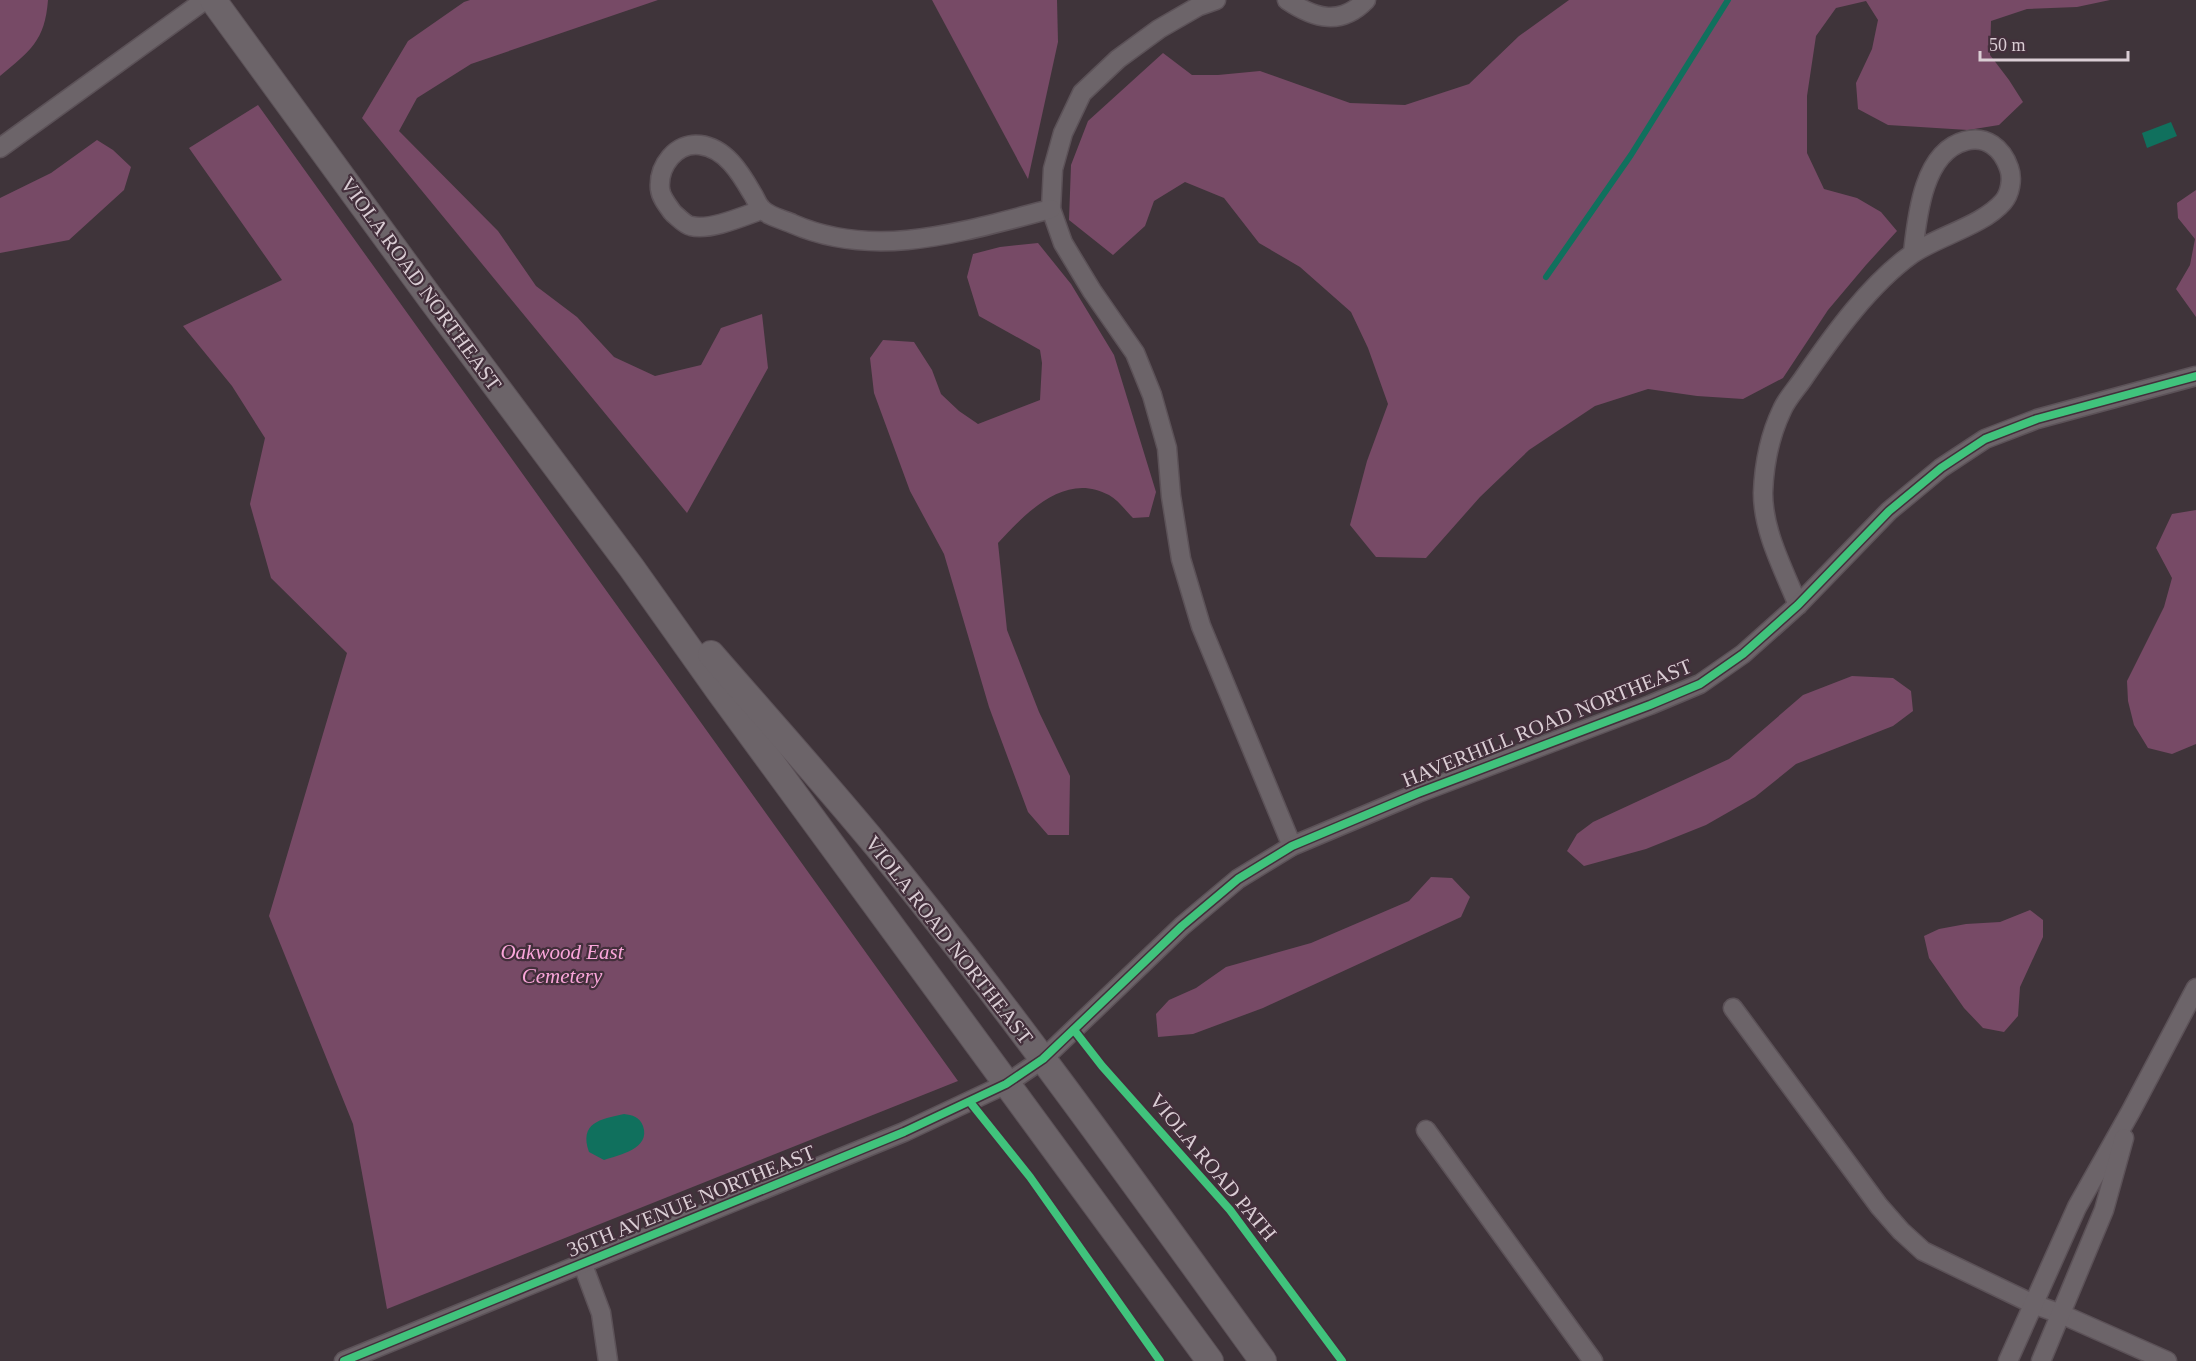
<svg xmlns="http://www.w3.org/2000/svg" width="2196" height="1361" font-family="Georgia,serif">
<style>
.green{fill:#774a66}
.water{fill:#10705d}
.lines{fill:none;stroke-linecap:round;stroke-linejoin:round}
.stream{stroke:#10705d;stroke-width:6}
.street-casing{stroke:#5c5258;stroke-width:21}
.secondary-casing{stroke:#5c5258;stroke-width:28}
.street{stroke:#6c6469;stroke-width:18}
.secondary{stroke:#6c6469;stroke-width:26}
.cycleway-casing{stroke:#432f3b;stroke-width:11}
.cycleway{stroke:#40c37c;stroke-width:8}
.labels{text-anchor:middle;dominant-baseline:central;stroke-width:4.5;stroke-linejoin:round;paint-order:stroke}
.street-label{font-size:21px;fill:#dacdd4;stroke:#432f3b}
.park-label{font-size:21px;font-style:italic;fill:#faa6da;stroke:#432f3b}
</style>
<rect width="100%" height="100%" fill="#3f343a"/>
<g class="green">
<path d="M 0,0 L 48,0 C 45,41 30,51 0,76 Z"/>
<polygon points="470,0 658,0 471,64 417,98 399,131 498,231 536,286 577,317 614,357 655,376 701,365 721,328 762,314 768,368 687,513 362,118 408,41 464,2"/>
<polygon points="932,0 1057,0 1058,42 1028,179"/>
<polygon points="1569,0 2110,0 2077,7 2027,9 1991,21 1990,55 2009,80 2023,102 1999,125 1968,130 1888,125 1858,109 1856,83 1872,49 1878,20 1866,1 1836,8 1816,36 1807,96 1807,153 1824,189 1857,198 1881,212 1897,231 1866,265 1828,310 1783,378 1743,399 1697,396 1648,389 1595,406 1529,450 1480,497 1426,558 1376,557 1350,525 1367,461 1388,404 1368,348 1351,312 1300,267 1259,243 1224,198 1185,182 1154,201 1145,226 1113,255 1069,220 1071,165 1088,121 1163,53 1192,75 1218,75 1260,71 1350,103 1405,105 1469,84 1519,36"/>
<polygon points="258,105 958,1081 387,1309 353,1124 269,916 347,653 271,578 250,504 265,438 232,386 183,326 282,280 189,148"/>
<polygon points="97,140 113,150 131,167 124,190 69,240 0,253 0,198 51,173"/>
<polygon points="2196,190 2196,317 2176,289 2190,265 2195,239 2178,218 2177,203"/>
<path d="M 1038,243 L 1071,284 L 1114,355 L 1156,492 L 1149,517 L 1133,518 C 1126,511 1118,500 1109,495 C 1065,471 1026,513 998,543 L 1007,630 L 1039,712 L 1070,776 L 1069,835 L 1048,835 L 1028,812 L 989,707 L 944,554 L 910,491 L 874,393 L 870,358 L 883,340 L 914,342 L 932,370 L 941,394 L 959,411 L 978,424 L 1040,400 L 1042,363 L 1040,350 L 979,316 L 967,277 L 973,254 L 1000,247 Z"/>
<polygon points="2196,510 2196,744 2172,754 2148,748 2134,725 2128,701 2127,681 2164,607 2172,578 2156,548 2172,514"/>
<polygon points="1852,676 1893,678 1911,691 1913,711 1893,726 1796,764 1755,797 1706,825 1646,849 1584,866 1567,851 1577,834 1593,822 1729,759 1803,695"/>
<polygon points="1431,877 1452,878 1470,897 1461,917 1263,1008 1193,1034 1158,1037 1156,1014 1169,1000 1196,988 1226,967 1311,943 1409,901"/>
<polygon points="2030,910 2043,920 2043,937 2020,987 2018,1016 2004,1032 1983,1028 1964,1008 1929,958 1924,936 1939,929 1966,924 2000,922"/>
</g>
<g class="water">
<polygon points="2171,122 2177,136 2147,148 2142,133"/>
<path d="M 624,1114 C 632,1115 640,1117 643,1126 C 651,1149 619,1155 604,1160 L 589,1152 C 579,1123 600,1119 624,1114 Z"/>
</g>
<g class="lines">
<polyline class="stream" points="1546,277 1631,155 1728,0"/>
<g class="street-casing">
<g id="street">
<polyline points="1216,0 1199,6 1159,29 1118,59 1082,93 1063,133 1053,169 1051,209 1063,243 1092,291 1135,353 1152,395 1167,448 1171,496 1181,559 1201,626 1292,846"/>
<path d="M 1287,0 C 1315,19 1341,26 1366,0"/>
<polyline points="0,148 205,0"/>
<path d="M 761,210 C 744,216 710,231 691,226 C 685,225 678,217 673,213 C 668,206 661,198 660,189 C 658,166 676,142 700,145 C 725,148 740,172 752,193 C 755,197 757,204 761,208 C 767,216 784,220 793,224 C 878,261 967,230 1051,209"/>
<path d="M 1798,605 C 1784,570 1763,532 1763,493 C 1764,466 1770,435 1782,410 C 1787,398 1798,387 1805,376 C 1834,334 1870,284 1912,254 C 1938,236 1982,226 2003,202 C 2010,194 2013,179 2009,168 C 2002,148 1986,135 1965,141 C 1923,152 1917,217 1913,253"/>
<polyline points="1733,1008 1879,1206 1901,1231 1923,1251 2033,1304 2061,1314 2167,1361"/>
<polyline points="1426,1130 1593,1361"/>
<polyline points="583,1265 601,1313 608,1361"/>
<polyline points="344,1361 904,1132 1006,1084 1043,1059 1182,926 1238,879 1292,846 1418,793 1650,705 1700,684 1743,654 1798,605 1889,511 1941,468 1985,439 2037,419 2196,376"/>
<polyline points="2008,1361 2077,1207 2131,1111 2196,988"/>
<polyline points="2041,1361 2104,1210 2124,1138"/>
</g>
</g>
<g class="secondary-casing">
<g id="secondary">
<polyline points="213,0 431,299 631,567 719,691 1210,1361"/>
<path d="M 711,654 C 777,730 845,805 908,884 C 1032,1039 1147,1201 1263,1361"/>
</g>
</g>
<use href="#street" class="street"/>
<use href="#secondary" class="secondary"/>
<g class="cycleway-casing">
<g id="cycleway">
<polyline points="1074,1030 1102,1066 1230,1210 1342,1361"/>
<polyline points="970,1102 1030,1177 1160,1361"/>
<polyline points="344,1361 904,1132 1006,1084 1043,1059 1182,926 1238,879 1292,846 1418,793 1650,705 1700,684 1743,654 1798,605 1889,511 1941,468 1985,439 2037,419 2196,376"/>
</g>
</g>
<use href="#cycleway" class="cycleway"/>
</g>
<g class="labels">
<g class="street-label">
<text transform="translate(421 284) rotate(54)">VIOLA ROAD NORTHEAST</text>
<text transform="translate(1547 723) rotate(-22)">HAVERHILL ROAD NORTHEAST</text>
<text transform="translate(949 940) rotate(52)">VIOLA ROAD NORTHEAST</text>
<text transform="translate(1213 1167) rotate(50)">VIOLA ROAD PATH</text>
<text transform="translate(691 1201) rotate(-22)">36TH AVENUE NORTHEAST</text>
</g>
<g class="park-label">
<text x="562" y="952">Oakwood East<tspan x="562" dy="24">Cemetery</tspan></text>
</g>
</g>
<path d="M1980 51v9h148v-9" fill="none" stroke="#dacdd4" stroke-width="3"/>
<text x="1989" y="51" font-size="18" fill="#dacdd4" stroke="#432f3b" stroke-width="4.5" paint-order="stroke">50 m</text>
</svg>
